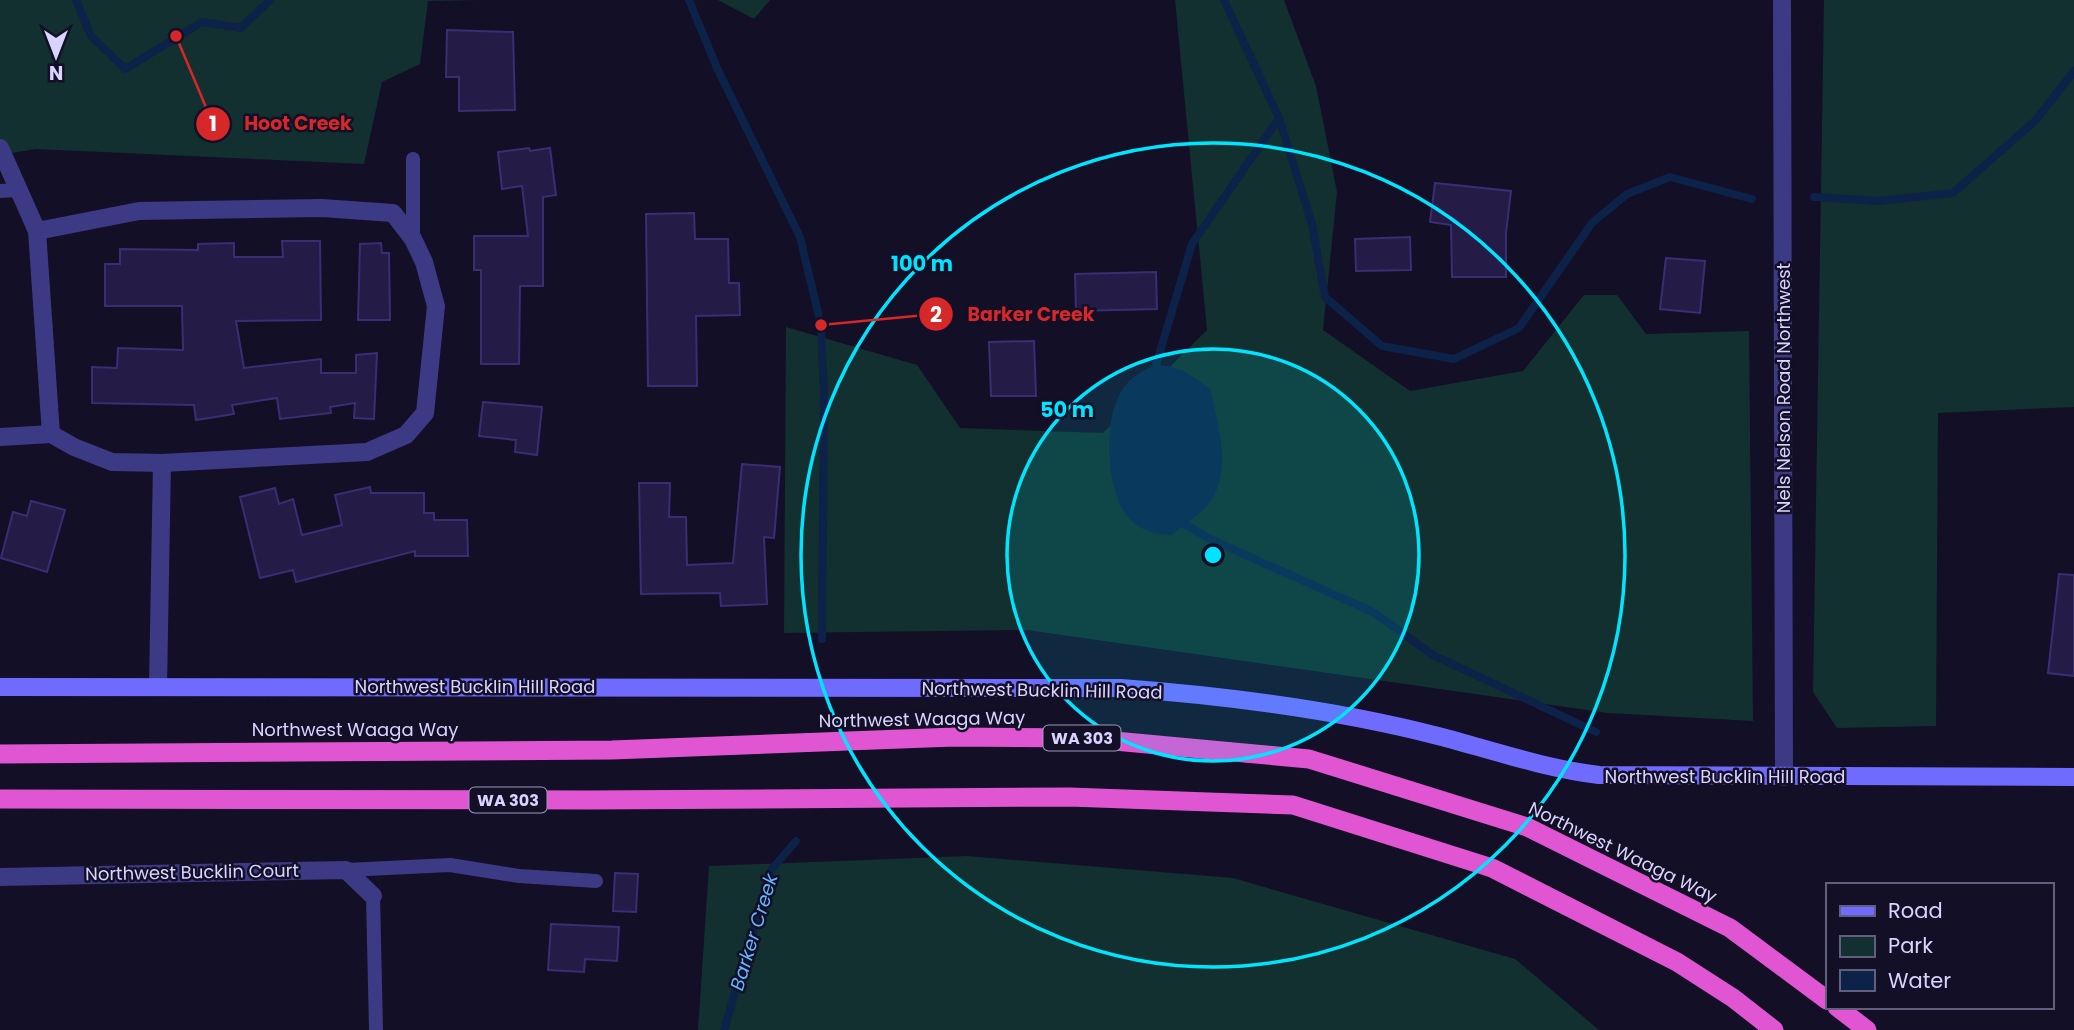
<svg xmlns="http://www.w3.org/2000/svg" width="2074" height="1030" font-family="Poppins,sans-serif">
<style>
.green{fill:#12302f}
.water{fill:#0c2248}
.lines{fill:none;stroke-linecap:round;stroke-linejoin:round}
.stream{stroke:#0c2248;stroke-width:8}
.building{fill:#241b47;stroke:#3b2d73;stroke-width:2}
.service{stroke:#3d3a85;stroke-width:14}
.minor{stroke:#3d3a85;stroke-width:18}
.tertiary{stroke:#3d3a85;stroke-width:18}
.secondary{stroke:#6f6bff;stroke-width:18}
.trunk{stroke:#e055d1;stroke-width:19}
.ring{fill:none;stroke:#00e5ff;stroke-width:3.5}
.labels{text-anchor:middle;dominant-baseline:central;stroke-width:5;stroke-linejoin:round;paint-order:stroke}
.shield{fill:#130f26;stroke:#9e99be;stroke-width:2}
.shield-label{font-size:16px;font-weight:bold;fill:#d9d4ff}
.street-label{font-size:18px;fill:#d9d4ff;stroke:#130f26}
.water-label{font-size:19px;font-style:italic;fill:#62b6ff;stroke:#130f26}
.centre{fill:#00e5ff;stroke:#130f26;stroke-width:3.5}
.ring-label{font-size:21px;text-anchor:middle;font-weight:bold;fill:#00e5ff;stroke:#130f26;stroke-width:5;stroke-linejoin:round;paint-order:stroke}
.leader{fill:none;stroke:#d62828;stroke-width:2.5}
.callout-dot{fill:#d62828;stroke:#130f26;stroke-width:2.5}
.mark-label{font-size:21px;text-anchor:middle;font-weight:bold;fill:#fff}
.callout-label{font-size:19px;text-anchor:middle;font-weight:bold;fill:#d62828;stroke:#130f26;stroke-width:5;stroke-linejoin:round;paint-order:stroke}
</style>
<rect width="100%" height="100%" fill="#130f26"/>
<g class="green">
<polygon points="0,0 481,0 428,1 420,64 382,82 364,164 36,149 0,155"/>
<polygon points="718,0 770,0 754,19"/>
<polygon points="1175,0 1284,0 1316,86 1337,192 1323,330 1410,391 1523,371 1584,295 1617,295 1646,334 1749,331 1753,721 1608,713 1027,630 784,633 786,327 917,365 960,428 1103,433 1207,330"/>
<polygon points="1824,0 2074,0 2074,407 1938,413 1936,726 1837,728 1813,692"/>
<polygon points="967,856 1233,878 1515,959 1599,1030 698,1030 709,866"/>
</g>
<path class="water" d="M 1156,365 C 1179,365 1193,376 1210,389 C 1219,426 1235,482 1202,511 C 1192,520 1181,527 1171,535 C 1158,534 1146,532 1135,524 C 1106,503 1104,430 1117,400 C 1124,382 1139,371 1156,365 Z"/>
<g class="lines">
<g class="stream">
<polyline points="76,0 91,36 125,69 202,22 241,28 270,0"/>
<polyline points="689,0 717,68 800,237 821,325 824,393 822,639"/>
<polyline points="1224,0 1279,118 1312,224 1325,297 1382,346 1454,359 1519,328 1592,223 1627,194 1670,177 1752,199"/>
<polyline points="1814,197 1879,201 1953,193 2036,120 2074,71"/>
<polyline points="1157,375 1156,365 1192,244 1279,118"/>
<polyline points="1181,514 1184,524 1210,539 1373,612 1433,655 1596,732"/>
<polyline points="724,1030 771,870 796,841"/>
</g>
</g>
<g class="building">
<polygon points="447,30 513,32 515,110 459,111 459,77 446,77"/>
<polygon points="529,148 530,151 550,148 556,195 543,197 543,286 520,286 519,364 481,364 481,270 474,270 474,236 528,236 522,186 502,189 498,152"/>
<polygon points="1435,183 1511,191 1506,233 1506,277 1452,277 1451,225 1430,222"/>
<polygon points="694,213 695,239 728,239 729,283 739,283 740,315 696,316 697,386 648,386 646,214"/>
<polygon points="1410,237 1411,270 1356,271 1355,239"/>
<polygon points="282,241 320,241 321,320 236,321 244,368 321,359 321,373 356,373 356,355 377,353 374,419 354,418 355,403 330,407 331,413 280,419 277,398 232,405 234,414 196,420 194,405 92,403 92,367 117,368 118,348 183,350 182,306 105,306 105,264 120,264 120,249 198,250 198,244 234,243 234,257 283,257"/>
<polygon points="381,243 382,253 389,253 390,320 358,320 360,244"/>
<polygon points="1666,258 1705,261 1700,313 1660,309"/>
<polygon points="1156,272 1157,309 1076,311 1075,274"/>
<polygon points="1034,341 1036,396 991,396 989,342"/>
<polygon points="483,402 542,407 537,455 515,452 516,440 479,436"/>
<polygon points="742,464 780,467 774,538 764,537 767,604 721,606 720,593 641,594 639,483 670,483 669,517 686,517 687,565 733,563"/>
<polygon points="370,487 371,493 424,493 424,513 434,513 434,520 467,520 468,556 415,556 415,551 296,582 293,570 260,578 240,497 275,488 279,504 293,499 302,535 342,525 335,495"/>
<polygon points="31,501 65,510 47,572 1,558 13,512 27,516"/>
<polygon points="2059,574 2074,575 2074,676 2048,673"/>
<polygon points="615,873 638,874 636,912 613,911"/>
<polygon points="551,924 619,927 617,961 585,959 584,972 548,970"/>
</g>
<g class="lines">
<g class="service">
<polyline points="0,191 17,190"/>
<polyline points="413,239 413,159"/>
<polyline points="346,870 450,865 519,876 596,881"/>
<polyline points="373,896 376,1030"/>
</g>
<g class="minor">
<polyline points="0,148 37,231 51,434 74,447 112,462 162,463 367,452 406,435 425,413 436,306 424,262 413,239 393,213 322,208 139,211 37,231"/>
<polyline points="0,437 51,434"/>
<polyline points="158,687 162,463"/>
<polyline points="0,877 346,870 373,896"/>
</g>
<polyline class="tertiary" points="1782,0 1784,777"/>
<path class="secondary" d="M 0,687 L 1121,688 C 1228,696 1334,709 1438,736 C 1492,750 1543,768 1599,775 L 2074,777"/>
<g class="trunk">
<polyline points="0,754 612,750 954,737 1082,738 1309,759 1527,827 1730,928 1827,1000"/>
<polyline points="0,799 588,800 1069,797 1293,805 1492,868 1677,962 1733,998 1774,1030"/>
<polyline points="1837,1007 1867,1030"/>
</g>
</g>
<circle cx="1213" cy="555" r="206" fill="#00e5ff" fill-opacity=".12"/>
<g class="ring">
<circle cx="1213" cy="555" r="206"/>
<circle cx="1213" cy="555" r="412"/>
</g>
<g class="labels">
<g class="shield">
<rect x="1043.5" y="725.5" width="77" height="25" rx="5"/>
<rect x="469.5" y="787.5" width="77" height="25" rx="5"/>
</g>
<g class="shield-label">
<text x="1082" y="738">WA 303</text>
<text x="508" y="800">WA 303</text>
</g>
<g class="street-label">
<text transform="translate(1783 388) rotate(-90)">Nels Nelson Road Northwest</text>
<text x="475" y="686">Northwest Bucklin Hill Road</text>
<text transform="translate(1042 690) rotate(1)">Northwest Bucklin Hill Road</text>
<text transform="translate(922 719) rotate(-1)">Northwest Waaga Way</text>
<text x="355" y="729">Northwest Waaga Way</text>
<text x="1725" y="776">Northwest Bucklin Hill Road</text>
<text transform="translate(1623 852) rotate(26)">Northwest Waaga Way</text>
<text transform="translate(192 872) rotate(-1)">Northwest Bucklin Court</text>
</g>
<g class="water-label">
<text transform="translate(754 932) rotate(-73)">Barker Creek</text>
</g>
</g>
<circle cx="1213" cy="555" r="10" class="centre"/>
<g class="ring-label">
<text x="922" y="271">100 m</text>
<text x="1067" y="417">50 m</text>
</g>
<path class="leader" d="M176 36L213 124M821 325L936 314"/>
<g class="callout-dot">
<circle cx="176" cy="36" r="7"/>
<circle cx="821" cy="325" r="7"/>
<circle cx="213" cy="124" r="18"/>
<circle cx="936" cy="314" r="18"/>
</g>
<g class="mark-label">
<text x="213" y="131">1</text>
<text x="936" y="322">2</text>
</g>
<g class="callout-label">
<text x="298" y="130">Hoot Creek</text>
<text x="1031" y="321">Barker Creek</text>
</g>
<rect x="1826" y="883" width="228" height="126" fill="#130f26" stroke="#625e7d" stroke-width="2"/>
<rect x="1840" y="906" width="35" height="10" fill="#6f6bff" stroke="#625e7d" stroke-width="2"/>
<text x="1888" y="918" font-size="21" fill="#d9d4ff">Road</text>
<rect x="1840" y="936" width="35" height="21" fill="#12302f" stroke="#625e7d" stroke-width="2"/>
<text x="1888" y="953" font-size="21" fill="#d9d4ff">Park</text>
<rect x="1840" y="970" width="35" height="21" fill="#0c2248" stroke="#625e7d" stroke-width="2"/>
<text x="1888" y="988" font-size="21" fill="#d9d4ff">Water</text>
<g transform="translate(56 56) rotate(180)" stroke="#130f26" stroke-width="5" paint-order="stroke">
<path d="M0-5L12 26L0 18L-12 26Z" fill="#d9d4ff"/>
<text y="-10" font-size="19" font-weight="bold" text-anchor="middle" fill="#d9d4ff">N</text>
</g>
</svg>
